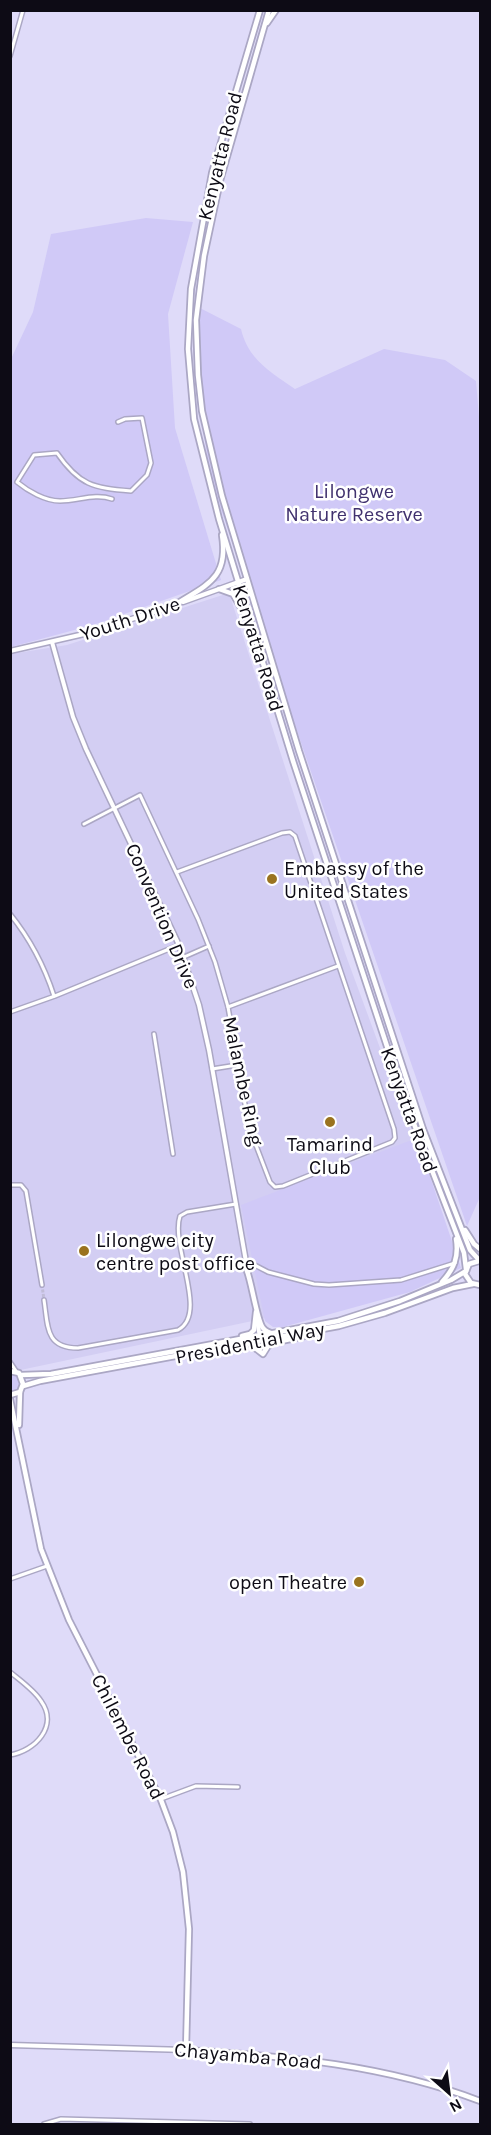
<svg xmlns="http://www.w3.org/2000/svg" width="491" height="2135" font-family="Karla,sans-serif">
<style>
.built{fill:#d3cef3}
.green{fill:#d0c9f7}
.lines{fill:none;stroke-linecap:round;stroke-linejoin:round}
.minor-tunnel{stroke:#c0bcd7;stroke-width:3;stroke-dasharray:3 1.5;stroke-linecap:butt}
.minor-casing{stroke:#aba7c4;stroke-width:6}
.tertiary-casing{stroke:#aba7c4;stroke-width:7}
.secondary-casing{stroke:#aba7c4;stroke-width:8}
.minor{stroke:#fff;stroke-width:3}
.tertiary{stroke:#fff;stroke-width:4}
.secondary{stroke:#fff;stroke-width:4.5}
.poi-dot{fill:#9a731f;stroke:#fff;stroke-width:2}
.labels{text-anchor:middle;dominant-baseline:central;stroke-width:5;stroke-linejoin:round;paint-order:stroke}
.street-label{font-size:20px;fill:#0d0b15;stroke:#fff}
.park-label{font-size:20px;fill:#40316e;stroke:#fff}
.poi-label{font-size:20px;fill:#0d0b15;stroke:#fff;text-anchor:start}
</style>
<rect width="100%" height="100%" fill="#dfdbf9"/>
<polygon class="built" points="229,593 345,953 460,1265 262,1319 11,1372 11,654 67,645"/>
<g class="green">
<polygon points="146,218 193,222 168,314 175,428 221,580 93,625 11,647 11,359 33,312 51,234"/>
<path d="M 196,306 L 241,329 C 248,359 270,372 295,389 L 384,349 L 445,360 L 476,381 L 480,429 L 480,1197 L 467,1226 L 220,507 L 207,455 L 199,404 Z"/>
<polygon points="417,1138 461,1268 410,1292 283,1327 273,1327 265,1321 241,1205"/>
<path d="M 10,1374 L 17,1375 L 21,1383 C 20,1389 16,1391 11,1392 Z"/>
</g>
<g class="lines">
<polyline class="minor-tunnel" points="42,1285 44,1300"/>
<g class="minor-casing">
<g id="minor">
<polyline points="10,56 23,10"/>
<path d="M 112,499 C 95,493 78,501 60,501 C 45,501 28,491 17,482 L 34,455 L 57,453 C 79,485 93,488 131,491 L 147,475 L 151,463 L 142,418 L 125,419 L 118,422"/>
<polyline points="84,824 140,795 198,919 215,962 228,1007 249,1127 270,1182 275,1187 283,1186 392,1142 395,1138 394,1129 295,836 290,832 282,833 177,872"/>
<path d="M 10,914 C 31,940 44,965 54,996"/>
<polyline points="184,957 209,946"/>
<polyline points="228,1007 338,966"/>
<polyline points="10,1012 55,996 179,945"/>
<polyline points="154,1034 173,1154"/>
<polyline points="212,1069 237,1065"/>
<polyline points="10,1185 21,1185 26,1191 42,1285"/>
<polyline points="245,1260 268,1272 314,1284 329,1285 401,1280 455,1263"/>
<path d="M 44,1300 C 48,1326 45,1348 78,1348 L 178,1330 C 209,1314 170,1246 180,1216 L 187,1212 L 236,1204"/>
<polyline points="10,1362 16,1371"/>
<polyline points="10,1579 47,1566"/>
<path d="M 10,1672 C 21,1681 34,1690 41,1701 C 59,1726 35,1751 10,1755"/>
<polyline points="161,1799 196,1786 238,1787"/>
<polyline points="44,2124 61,2119 250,2124"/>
</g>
</g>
<g class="tertiary-casing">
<g id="tertiary">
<polyline points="183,602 247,579"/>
<polyline points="52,642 73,717 86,749 179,945 199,1005 209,1050 248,1273"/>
<polyline points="10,651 84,634 176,605"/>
<polyline points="257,1319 260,1338"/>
<polyline points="10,2045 186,2050"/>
</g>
</g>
<g class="secondary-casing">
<g id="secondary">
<polyline points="260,10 212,173 191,289 188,349 194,419 219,519 293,761 404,1098 464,1253 466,1269"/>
<polyline points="269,10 220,181 204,256 196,320 198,375 202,411 222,496 299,751 423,1129 470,1250 480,1261"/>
<polyline points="267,23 276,10"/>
<polyline points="219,589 233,594 250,623"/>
<path d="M 175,605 C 206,585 229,579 222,535"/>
<polyline points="465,1230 474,1244 480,1249"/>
<polyline points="479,1261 469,1264 465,1274 471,1283 480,1285"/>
<path d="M 247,1271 C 252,1284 257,1321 263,1328 C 266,1332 267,1331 271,1333"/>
<path d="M 442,1282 C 454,1269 459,1257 456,1239"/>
<polyline points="242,1336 250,1334 254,1330 256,1312"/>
<polyline points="250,1344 263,1354 268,1346 272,1343 309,1335"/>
<polyline points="10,1371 19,1373 23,1384 20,1392 10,1395"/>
<polyline points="21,1375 51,1374 338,1321 400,1301 451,1280 466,1271"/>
<polyline points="23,1386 40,1381 339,1326 385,1313 453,1288 473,1284"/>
<path d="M 10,1399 L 41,1549 L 69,1620 L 161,1800 L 173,1832 L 183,1872 L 189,1929 L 186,2050 C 286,2056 386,2065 480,2101"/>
<polyline points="19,1425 20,1392"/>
</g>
</g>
<use href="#minor" class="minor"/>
<use href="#tertiary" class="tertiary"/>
<use href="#secondary" class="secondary"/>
</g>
<g class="poi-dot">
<circle cx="272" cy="879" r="6"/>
<circle cx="330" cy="1122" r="6"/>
<circle cx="84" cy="1251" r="6"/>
<circle cx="359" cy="1582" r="6"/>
</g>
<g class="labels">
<g class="street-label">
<text transform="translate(220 156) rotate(-76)">Kenyatta Road</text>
<text transform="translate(130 619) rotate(-18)">Youth Drive</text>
<text transform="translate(258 648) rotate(73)">Kenyatta Road</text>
<text transform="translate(162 916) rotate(67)">Convention Drive</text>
<text transform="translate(243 1081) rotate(78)">Malambe Ring</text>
<text transform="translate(409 1110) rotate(70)">Kenyatta Road</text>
<text transform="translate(250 1343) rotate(-11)">Presidential Way</text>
<text transform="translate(128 1737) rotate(63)">Chilembe Road</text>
<text transform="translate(248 2056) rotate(5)">Chayamba Road</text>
</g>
<g class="park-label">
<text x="354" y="491">Lilongwe<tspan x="354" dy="23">Nature Reserve</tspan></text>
</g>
<g class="poi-label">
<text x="284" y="868">Embassy of the<tspan x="284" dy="23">United States</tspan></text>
<text x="330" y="1144" text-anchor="middle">Tamarind<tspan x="330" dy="23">Club</tspan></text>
<text x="96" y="1240">Lilongwe city<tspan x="96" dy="23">centre post office</tspan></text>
<text x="347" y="1582" text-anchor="end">open Theatre</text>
</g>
</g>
<rect width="491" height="2135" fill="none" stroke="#0d0b15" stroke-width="24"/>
<g transform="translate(449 2093) rotate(152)" stroke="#ffffff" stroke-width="4.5" paint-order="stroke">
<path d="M0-4.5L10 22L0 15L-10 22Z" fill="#0d0b15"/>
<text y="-9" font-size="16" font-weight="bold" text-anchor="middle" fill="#0d0b15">N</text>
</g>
</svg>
